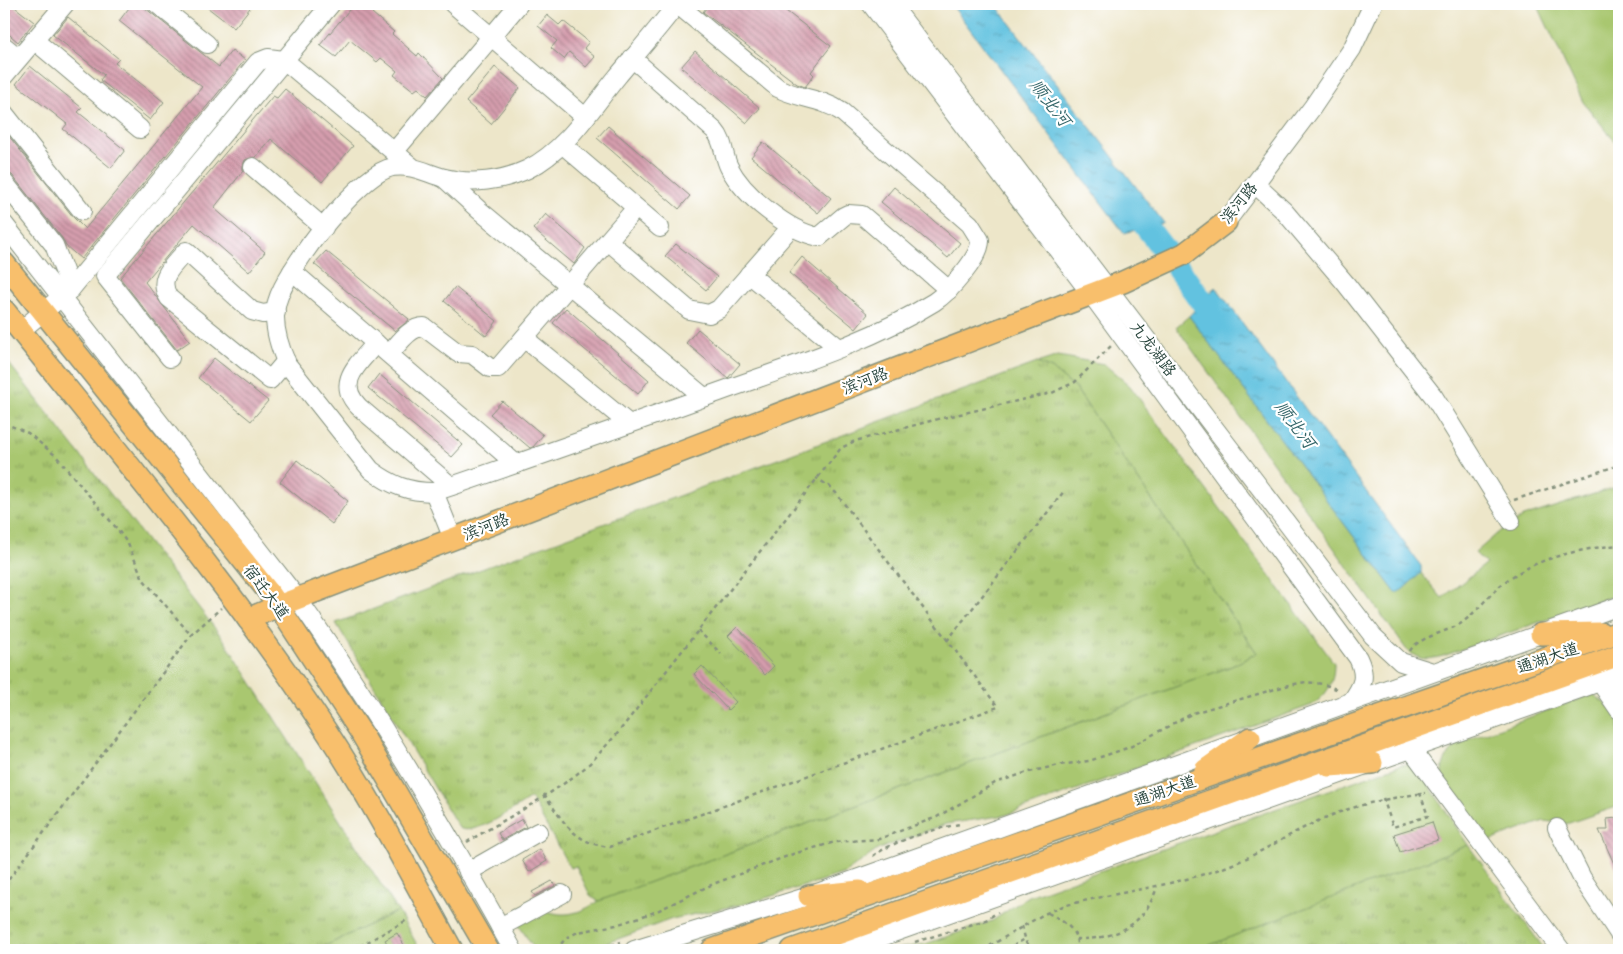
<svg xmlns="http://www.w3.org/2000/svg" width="1623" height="954" font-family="'Architects Daughter','LXGW WenKai TC',sans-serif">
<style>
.grass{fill:url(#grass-tufts);stroke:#648252}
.park{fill:#a9c76f;stroke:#648252}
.water{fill:url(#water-ripples);stroke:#40808a}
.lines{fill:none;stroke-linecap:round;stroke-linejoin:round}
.river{stroke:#62c2e0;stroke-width:24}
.building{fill:url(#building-back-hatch)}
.minor-casing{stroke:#86927e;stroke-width:20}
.major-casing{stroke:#86927e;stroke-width:24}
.path{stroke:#86927e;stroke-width:2.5;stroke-dasharray:4 4;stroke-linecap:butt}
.minor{stroke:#fff;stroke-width:18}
.major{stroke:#f8bf6c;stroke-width:21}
.labels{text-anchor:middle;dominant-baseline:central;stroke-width:4.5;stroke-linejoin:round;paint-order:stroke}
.street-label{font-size:16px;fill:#1f3d34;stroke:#fff}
.water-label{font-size:18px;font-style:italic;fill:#336568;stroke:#fff}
</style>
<defs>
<pattern id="grass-tufts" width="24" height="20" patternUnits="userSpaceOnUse" patternTransform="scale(1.25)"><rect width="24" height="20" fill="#a9c76f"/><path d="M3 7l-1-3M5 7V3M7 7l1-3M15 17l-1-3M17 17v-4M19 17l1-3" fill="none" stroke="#89a35c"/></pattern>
<pattern id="water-ripples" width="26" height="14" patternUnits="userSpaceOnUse" patternTransform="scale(1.25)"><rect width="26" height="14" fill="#62c2e0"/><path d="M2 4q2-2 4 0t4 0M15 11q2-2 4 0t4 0" fill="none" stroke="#509fb6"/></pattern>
<pattern id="building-back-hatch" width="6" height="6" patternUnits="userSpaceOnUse" patternTransform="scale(1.25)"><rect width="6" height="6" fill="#d59dad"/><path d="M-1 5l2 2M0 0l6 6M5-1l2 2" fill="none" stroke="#ac818e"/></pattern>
</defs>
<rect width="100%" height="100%" fill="#fff"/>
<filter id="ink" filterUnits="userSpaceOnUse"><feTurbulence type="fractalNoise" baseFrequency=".02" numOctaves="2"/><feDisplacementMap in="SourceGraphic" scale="10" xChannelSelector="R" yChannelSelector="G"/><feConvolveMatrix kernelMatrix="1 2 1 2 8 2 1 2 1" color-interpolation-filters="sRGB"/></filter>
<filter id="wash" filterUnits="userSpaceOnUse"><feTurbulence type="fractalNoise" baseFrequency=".0096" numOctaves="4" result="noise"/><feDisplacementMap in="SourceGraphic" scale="20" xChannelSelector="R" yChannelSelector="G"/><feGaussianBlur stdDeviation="1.12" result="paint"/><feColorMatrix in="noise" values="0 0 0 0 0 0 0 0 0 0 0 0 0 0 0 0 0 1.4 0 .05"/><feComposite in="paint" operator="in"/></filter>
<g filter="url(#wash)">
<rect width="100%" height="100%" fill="#ede6c9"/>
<g class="grass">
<polygon points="4,357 224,640 398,911 317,950 4,950"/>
<path d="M 1037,363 L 1052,369 L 1076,389 L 1257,653 L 1232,666 L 599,901 L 591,897 L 576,866 L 570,868 L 531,798 C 516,807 475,837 459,828 L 336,623 Z"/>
<polygon points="1468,845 1545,950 1197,950"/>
</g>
<g class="park">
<polygon points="1537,4 1619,4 1619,146 1583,102"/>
<path d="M 1189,316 L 1395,592 L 1402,590 L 1421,573 L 1442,598 L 1486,564 L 1475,553 L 1499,532 L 1523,517 L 1619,486 L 1619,594 L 1443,656 C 1427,660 1419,661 1406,649 L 1176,327 Z"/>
<path d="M 1058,356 L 1104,364 L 1130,386 L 1334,663 C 1334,683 1328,694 1312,705 L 1006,815 L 946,824 L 879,849 L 845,873 L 753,902 L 672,919 L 588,950 L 535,950 L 518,924 L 545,910 C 565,919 582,912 599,901 L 1232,666 L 1257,653 L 1076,389 L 1052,369 L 1037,363 Z"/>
<path d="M 1593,694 L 1612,709 L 1619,719 L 1619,806 L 1566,824 L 1544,821 L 1489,841 L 1443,782 C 1439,765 1447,755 1459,743 Z"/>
<polygon points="1409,764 1419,770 1468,845 1197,950 890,950 925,944 992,921 1029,896 1400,765"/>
<polygon points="398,911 420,950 317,950"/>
</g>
<g class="water">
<polygon points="951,4 995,4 1164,223 1124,233"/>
<polygon points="1216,287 1421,566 1421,573 1402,590 1396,593 1189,316"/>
</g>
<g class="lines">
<g class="river">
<polyline points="1127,201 1164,250"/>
<polyline points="1178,269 1222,328"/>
</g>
</g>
<g id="blocks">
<g class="building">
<polygon points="4,4 11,4 34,22 18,42 4,30"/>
<polygon points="132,4 140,4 219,67 232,50 245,60 81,259 66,246 62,238 12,175 4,171 4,130 74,218 85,229 202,87 119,21"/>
<polygon points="203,4 244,4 250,8 234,28"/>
<polygon points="354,4 380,4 372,13 394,32 392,34 417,56 419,53 443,78 427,96 418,88 414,91 394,75 397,71 381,58 377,62 350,40 336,57 320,45"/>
<polygon points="709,4 777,4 831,46 811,72 814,75 805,87 797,84 703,12"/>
<polygon points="547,15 559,25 563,21 589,42 584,48 595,57 586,67 569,52 564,59 551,48 557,41 538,26"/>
<polygon points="68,17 119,59 115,63 164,102 150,120 100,80 104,75 53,35"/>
<polygon points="695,51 760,108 747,123 681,67"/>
<polygon points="30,66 82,108 78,112 125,150 111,168 63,129 67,124 16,84"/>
<polygon points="495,67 520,88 491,124 466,102"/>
<polygon points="285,89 353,146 322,182 271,139 256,157 245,160 243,166 243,171 214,208 265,252 249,272 194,224 145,282 190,341 177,350 120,278 273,96 277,98"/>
<polygon points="608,126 690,196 679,209 597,138"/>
<polygon points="763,142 831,198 818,213 751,157"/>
<polygon points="894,187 960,243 948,258 881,202"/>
<polygon points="546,214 585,248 574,264 533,229"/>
<polygon points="676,244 717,277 706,290 665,256"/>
<polygon points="326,251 409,319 408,321 395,331 314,264"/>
<polygon points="802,257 868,314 856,329 789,273"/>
<polygon points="455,287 497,321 486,336 444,301"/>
<polygon points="566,308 649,380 638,394 553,323"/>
<polygon points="698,329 740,364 728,378 686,343"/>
<polygon points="214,358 268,401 251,421 198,378"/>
<polygon points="379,374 463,445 452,457 368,388"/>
<polygon points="502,401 543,435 533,447 530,448 490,414"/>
<polygon points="297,460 348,501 332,524 280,482"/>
<polygon points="737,627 774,666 765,675 728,636"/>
<polygon points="702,666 736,702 728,710 694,674"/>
<polygon points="1617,818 1619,828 1619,875 1599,830 1608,830 1607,819"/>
<polygon points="522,819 526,827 502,840 498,833"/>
<polygon points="1432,822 1438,840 1400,852 1394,834"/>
<polygon points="540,849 547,861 529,872 522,860"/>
<polygon points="552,881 555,886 535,896 532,892"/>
<polygon points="397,933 407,950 391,950 385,940"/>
</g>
</g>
</g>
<g filter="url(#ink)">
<use href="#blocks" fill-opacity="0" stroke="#86927e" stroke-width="1"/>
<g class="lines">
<g class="minor-casing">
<g id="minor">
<polyline points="157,4 207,44"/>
<polyline points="453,4 585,117"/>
<path d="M 677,4 L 778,88 C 799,99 822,98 842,112 L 970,224 L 980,240 C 981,257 948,293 934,302 C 868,343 791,366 719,392 C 624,426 529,460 434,492 C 408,492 391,485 371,470 L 287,364 C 279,346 271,323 277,302 C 286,269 359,173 393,167 C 412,164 426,173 444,178 C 471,185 503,181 528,169 C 566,150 591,109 617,77 C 637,53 658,29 677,4"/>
<path d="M 871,4 L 1091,294 L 1358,658 C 1367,677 1363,685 1351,702"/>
<polyline points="891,4 1373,636 1401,662 1433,672"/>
<polyline points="34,40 140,129"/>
<polyline points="4,46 19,58"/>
<path d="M 632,58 L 715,131 C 724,141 723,155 729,167 C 743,195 788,231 819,237 L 844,216 L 848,214 L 862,215 L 949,290"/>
<polyline points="4,76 65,4"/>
<polyline points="4,113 82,211"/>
<polyline points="562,144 660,228"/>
<polyline points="394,152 519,4"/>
<polyline points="253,167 324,228"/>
<polyline points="444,178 479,210 704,397"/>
<polyline points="4,182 54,245 71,289"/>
<polyline points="1255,184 1284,211 1346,284 1434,397 1511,521"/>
<polyline points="1226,222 1312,108 1352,49 1373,4"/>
<path d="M 4,224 L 297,598 C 377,711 446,830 513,950"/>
<polyline points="608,241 689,310 709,314 719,309 791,227"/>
<polyline points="292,271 516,464"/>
<polyline points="749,274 839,348"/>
<path d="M 276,312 L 263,314 L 252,311 L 186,251 C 173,266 156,278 169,298 L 270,380 L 286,361"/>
<polyline points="20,331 71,289 258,62 268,58 284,60 411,166"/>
<polyline points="524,338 629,424"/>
<path d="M 376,343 C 359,364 334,382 359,407 L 451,486"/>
<path d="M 389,354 C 399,344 409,327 424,327 L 458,353 L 472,354 L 490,368 L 498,368 L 636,208"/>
<polyline points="170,358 105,276 331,4"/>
<polyline points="434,492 453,539"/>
<polyline points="1600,682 1619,710"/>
<polyline points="1411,749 1561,950"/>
<polyline points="1557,828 1582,878 1619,934"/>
<polyline points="468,872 538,832"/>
<polyline points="500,927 562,894"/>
<polyline points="634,950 809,896 1619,606"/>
<polyline points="845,950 1619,675"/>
</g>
</g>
<g class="major-casing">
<g id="major">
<polyline points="4,263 271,595 360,731 488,950"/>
<path d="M 4,310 C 114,448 230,584 327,732 C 373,802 412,877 452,950"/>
<polyline points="248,619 278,606 1123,282 1184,254 1226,222"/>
<polyline points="1541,634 1601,633"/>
<polyline points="1329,766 1372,763"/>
<polyline points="1205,770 1250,738"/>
<polyline points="809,896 860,891"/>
<polyline points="712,950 1619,632"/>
<polyline points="792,950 1619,655"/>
</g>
</g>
<g class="path">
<polyline points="4,423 28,433 56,456 118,530 128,544 143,579 191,635"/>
<polyline points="1514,500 1619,465"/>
<polyline points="698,630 721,654"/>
<polyline points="947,641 1065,490"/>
<path d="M 1410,651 C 1416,638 1447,632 1460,624 C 1475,614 1487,597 1501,585 C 1533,558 1579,549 1619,545"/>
<path d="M 544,794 C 563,821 574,844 610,847 L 998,707 L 836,493 L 829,486 L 816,478"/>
<polyline points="1383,798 1393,827 1428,816 1420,793"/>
<path d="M 467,842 C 505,819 547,798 582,770 C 595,760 605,746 617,734 L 841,448 L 855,441 L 938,419 L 1052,393 L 1075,382 L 1111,346"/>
<path d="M 873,856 C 893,841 936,828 961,824"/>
<polyline points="4,886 191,635 221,608"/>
<path d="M 1048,913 C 1061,920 1076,927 1077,944 L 1074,950"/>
<polyline points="1022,926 1026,942 1035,950"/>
<path d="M 1076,939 C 1115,940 1145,925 1157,887"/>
<polyline points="915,942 986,920 998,912"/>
<polyline points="353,950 409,919"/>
<polyline points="556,950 566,938 578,932 616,925 655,912 713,884 793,854 835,842 879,839 937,817 995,783 1025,773 1059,765 1089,761 1130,747 1193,713 1289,685 1306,682 1323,684 1339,690"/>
<polyline points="596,950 621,942"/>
<path d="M 983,950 L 1044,914 L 1063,906 C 1120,891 1178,886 1233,864 C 1263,852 1289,834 1318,821 C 1353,805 1388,798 1425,793"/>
<polyline points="1006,950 1025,939"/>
</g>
<use href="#minor" class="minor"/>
<use href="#major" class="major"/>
</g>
</g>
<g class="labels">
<g class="street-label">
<text transform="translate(1239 203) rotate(-51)">滨河路</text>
<text transform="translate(1153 349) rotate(53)">九龙湖路</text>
<text transform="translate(865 381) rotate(-21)">滨河路</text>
<text transform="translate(486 527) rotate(-21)">滨河路</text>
<text transform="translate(266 592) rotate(53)">宿迁大道</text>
<text transform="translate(1548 658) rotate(-19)">通湖大道</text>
<text transform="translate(1165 791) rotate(-19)">通湖大道</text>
</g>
<g class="water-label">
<text transform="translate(1050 103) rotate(52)">顺北河</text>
<text transform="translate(1295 425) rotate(53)">顺北河</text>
</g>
</g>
<rect width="1623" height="954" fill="none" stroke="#fff" stroke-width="20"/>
</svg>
